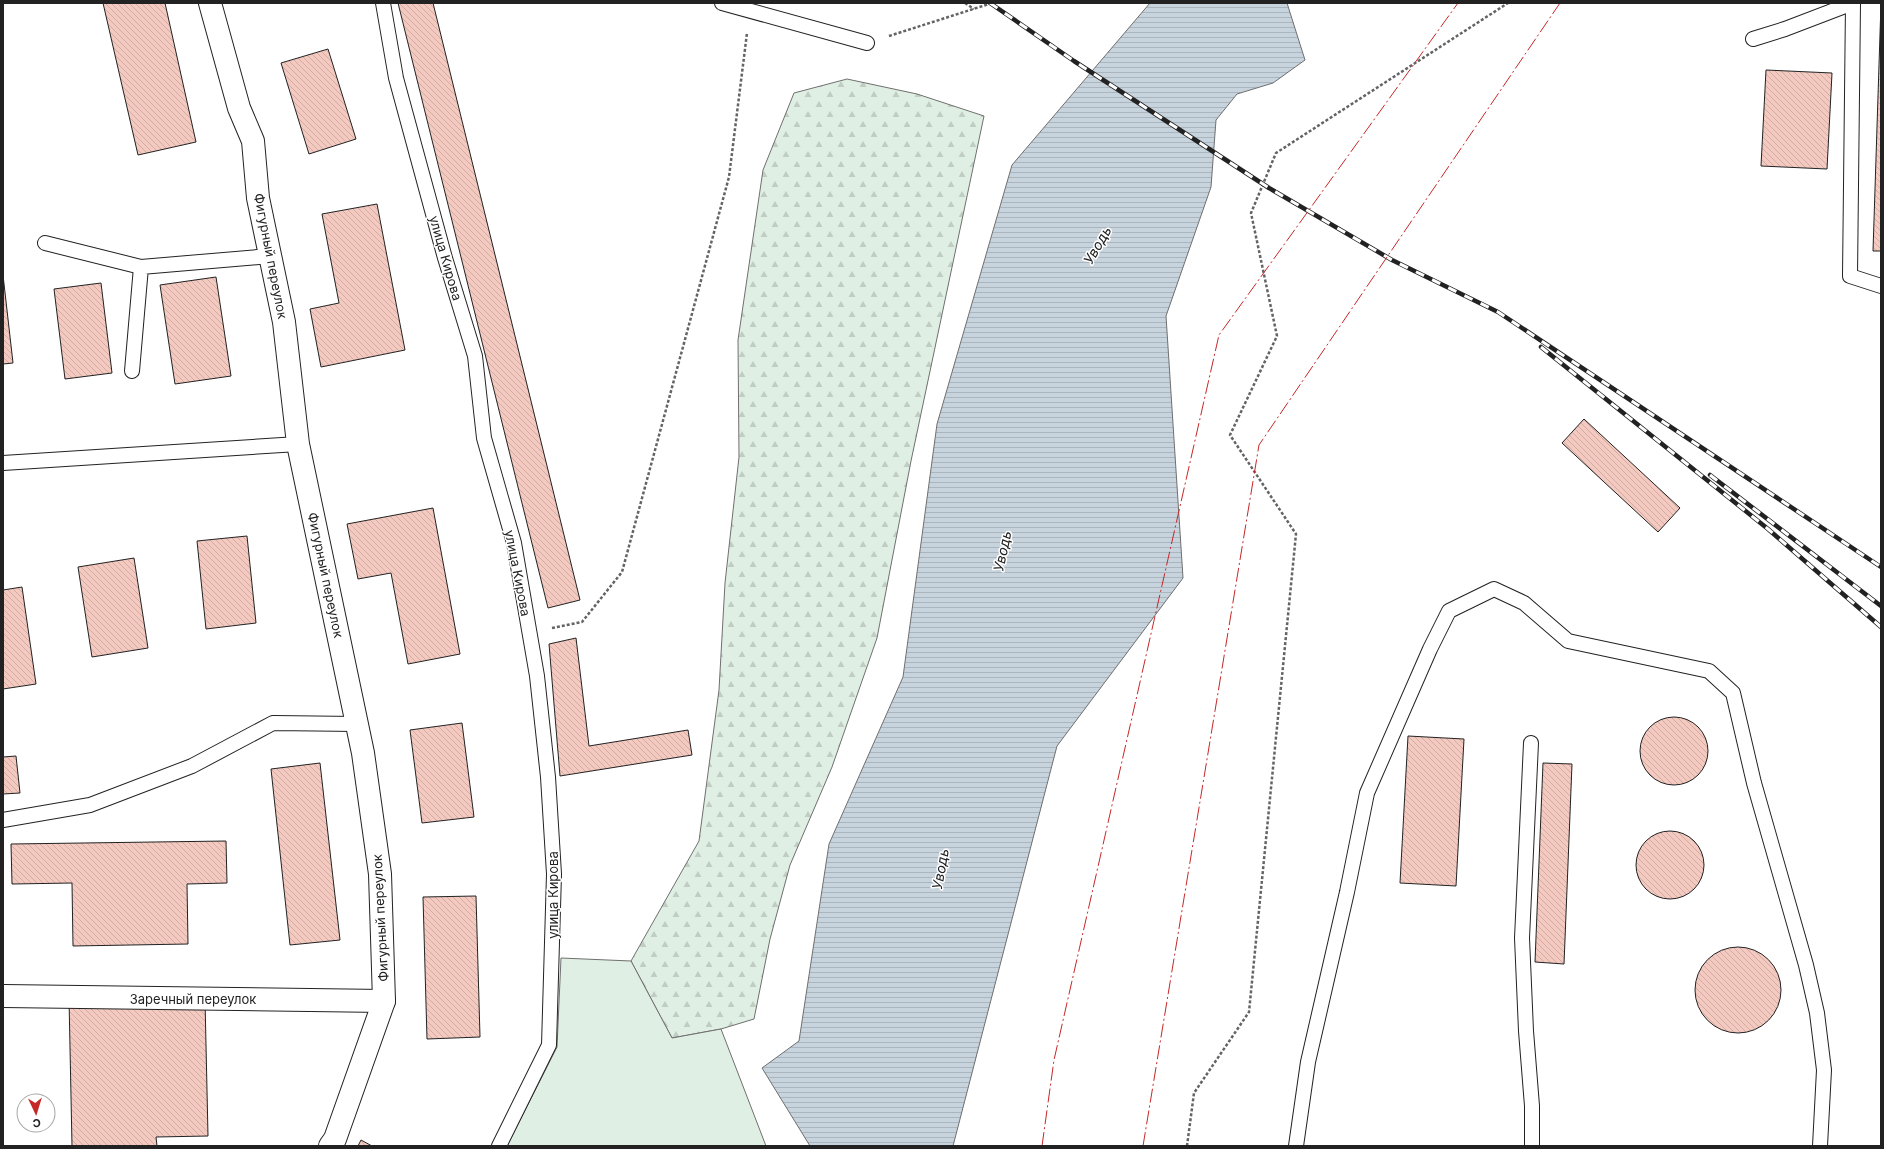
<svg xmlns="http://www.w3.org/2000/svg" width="1884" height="1149" font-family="Inter,sans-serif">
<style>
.forest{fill:url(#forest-firs);stroke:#6f6f6f}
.garden{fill:#e0efe3;stroke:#6f6f6f}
.water{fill:url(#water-rules);stroke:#6f6f6f}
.building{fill:url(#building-back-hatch);stroke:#222}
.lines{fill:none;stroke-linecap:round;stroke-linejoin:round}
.service-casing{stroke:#222;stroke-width:16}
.minor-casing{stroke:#222;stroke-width:24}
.path{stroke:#646464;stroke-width:2.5;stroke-dasharray:3 2;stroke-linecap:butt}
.service{stroke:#fff;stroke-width:14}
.minor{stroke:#fff;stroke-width:22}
.rail-casing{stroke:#222;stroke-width:4.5}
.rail{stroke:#fff;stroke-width:3;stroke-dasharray:9;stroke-linecap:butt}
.power{stroke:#c62828;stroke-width:1;stroke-dasharray:14 3 2 3;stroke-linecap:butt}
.labels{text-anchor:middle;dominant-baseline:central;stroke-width:3;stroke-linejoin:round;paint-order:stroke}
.street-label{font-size:13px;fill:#222;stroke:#fff}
.water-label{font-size:14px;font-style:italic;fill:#222;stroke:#fff}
</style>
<defs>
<pattern id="forest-firs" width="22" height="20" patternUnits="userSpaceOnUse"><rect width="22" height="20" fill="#e0efe3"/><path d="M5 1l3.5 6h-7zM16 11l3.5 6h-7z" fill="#c0cdc2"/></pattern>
<pattern id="water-rules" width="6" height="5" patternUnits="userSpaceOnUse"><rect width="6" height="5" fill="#c7d3dd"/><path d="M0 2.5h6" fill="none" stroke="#abb5bd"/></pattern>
<pattern id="building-back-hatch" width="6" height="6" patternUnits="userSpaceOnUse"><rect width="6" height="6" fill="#f3c9c0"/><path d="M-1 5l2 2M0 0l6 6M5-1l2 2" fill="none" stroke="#d0aca5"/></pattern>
</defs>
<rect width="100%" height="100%" fill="#fff"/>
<polygon class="forest" points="847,79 917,94 984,116 911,461 877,638 832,767 790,865 770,939 754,1019 721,1029 672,1038 631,961 699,841 719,690 725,583 739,457 738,340 763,170 794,93"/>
<polygon class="garden" points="561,958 631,961 672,1038 721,1029 766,1146 507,1146 557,1047"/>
<polygon class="water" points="1150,3 1287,3 1305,60 1273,83 1237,94 1216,120 1211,187 1166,316 1183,578 1057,746 953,1146 810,1146 762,1068 799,1041 829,844 903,677 937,424 1012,165"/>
<g class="building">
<polygon points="103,3 165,3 196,142 138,155"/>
<polygon points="398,3 433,3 580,600 548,608"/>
<polygon points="1881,3 1881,251 1873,251"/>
<polygon points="328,49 356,139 309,154 281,63"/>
<polygon points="1766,70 1832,73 1827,169 1761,166"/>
<polygon points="377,204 405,350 321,367 310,309 339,303 322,214"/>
<polygon points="3,275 13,363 3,364"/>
<polygon points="216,277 231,376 175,384 160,285"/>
<polygon points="101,283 112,373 65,379 54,289"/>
<polygon points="1584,419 1680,508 1658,532 1562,443"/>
<polygon points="433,508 460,654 408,664 391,573 358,579 347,524"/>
<polygon points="247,536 256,623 206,629 197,541"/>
<polygon points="134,558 148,648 92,657 78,567"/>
<polygon points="22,587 36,684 3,689 3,590"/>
<polygon points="576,638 589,746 688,730 692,755 560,776 549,644"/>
<circle cx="1674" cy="751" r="34"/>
<polygon points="462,723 474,817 422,823 410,730"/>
<polygon points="1408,736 1464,739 1456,886 1400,883"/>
<polygon points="16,756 20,793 3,794 3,757"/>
<polygon points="320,763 340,940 290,945 271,769"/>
<polygon points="1543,763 1572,764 1564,964 1535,962"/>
<circle cx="1670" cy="865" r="34"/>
<polygon points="226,841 227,883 187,884 188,944 73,946 72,883 12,884 11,844"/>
<polygon points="476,896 480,1037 427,1039 423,897"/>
<circle cx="1738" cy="990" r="43"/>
<polygon points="69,998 205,999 208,1136 156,1137 157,1146 72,1146"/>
<polygon points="361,1140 372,1146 358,1146"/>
</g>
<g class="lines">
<g class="service-casing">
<g id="service">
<polyline points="383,3 396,78 445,258 475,356 484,438 514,543 537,676 548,777 554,874 549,1045 499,1146"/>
<polyline points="722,3 867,43"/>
<polyline points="1853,3 1850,276 1881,286"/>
<polyline points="1753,39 1785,29 1853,3"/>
<polyline points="45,243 141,267"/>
<polyline points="132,371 141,267 270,256"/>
<polyline points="3,463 298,444"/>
<polyline points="1531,743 1522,938 1526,1031 1532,1106 1532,1146"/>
<polyline points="3,820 90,805 192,766 273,723 357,724"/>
<polyline points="1296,1146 1308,1062 1347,892 1367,793 1430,649 1449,611 1494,589 1524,603 1568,641 1709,671 1733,693 1754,783 1806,965 1817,1013 1824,1070 1820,1146"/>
</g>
</g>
<g class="minor-casing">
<g id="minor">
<polyline points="210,3 239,108 253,141 258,198 284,322 298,444 363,753 380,874 384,1001 335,1139 330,1146"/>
<polyline points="3,996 384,1001"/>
</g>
</g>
<g class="path">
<polyline points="965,3 974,9"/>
<polyline points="889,36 992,3"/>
<polyline points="552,628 582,622 622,572 729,177 747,33"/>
<polyline points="1187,1146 1194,1093 1249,1012 1296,534 1230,435 1277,336 1251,213 1276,153 1508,3"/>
</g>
<use href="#service" class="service"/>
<use href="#minor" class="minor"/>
<g class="rail-casing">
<g id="rail">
<polyline points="990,3 1074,61 1269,188 1392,260 1498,312 1881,567"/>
<polyline points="1541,347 1768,529 1881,627"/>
<polyline points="1710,475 1881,606"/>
</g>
</g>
<use href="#rail" class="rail"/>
<g class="power">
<polyline points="1042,1146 1054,1060 1219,335 1458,3"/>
<polyline points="1143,1146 1259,445 1560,3"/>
</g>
</g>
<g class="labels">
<g class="street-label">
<text transform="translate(271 256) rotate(79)">Фигурный переулок</text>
<text transform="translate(446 258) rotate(74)">улица Кирова</text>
<text transform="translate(518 573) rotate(79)">улица Кирова</text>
<text transform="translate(326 575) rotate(78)">Фигурный переулок</text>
<text transform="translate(553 895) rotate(-90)">улица Кирова</text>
<text transform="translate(380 918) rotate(-93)">Фигурный переулок</text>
<text x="193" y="999">Заречный переулок</text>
</g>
<g class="water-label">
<text transform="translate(1097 245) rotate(-60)">Уводь</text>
<text transform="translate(1002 551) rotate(-78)">Уводь</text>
<text transform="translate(940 869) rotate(-80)">Уводь</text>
</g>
</g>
<rect width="1884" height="1149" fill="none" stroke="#222222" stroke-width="8"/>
<g transform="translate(36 1113) rotate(176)"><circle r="19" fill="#ffffff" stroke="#a7a7a7"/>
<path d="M0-3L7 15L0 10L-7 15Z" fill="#c62828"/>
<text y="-6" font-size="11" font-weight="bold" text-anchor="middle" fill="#222222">С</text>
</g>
</svg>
